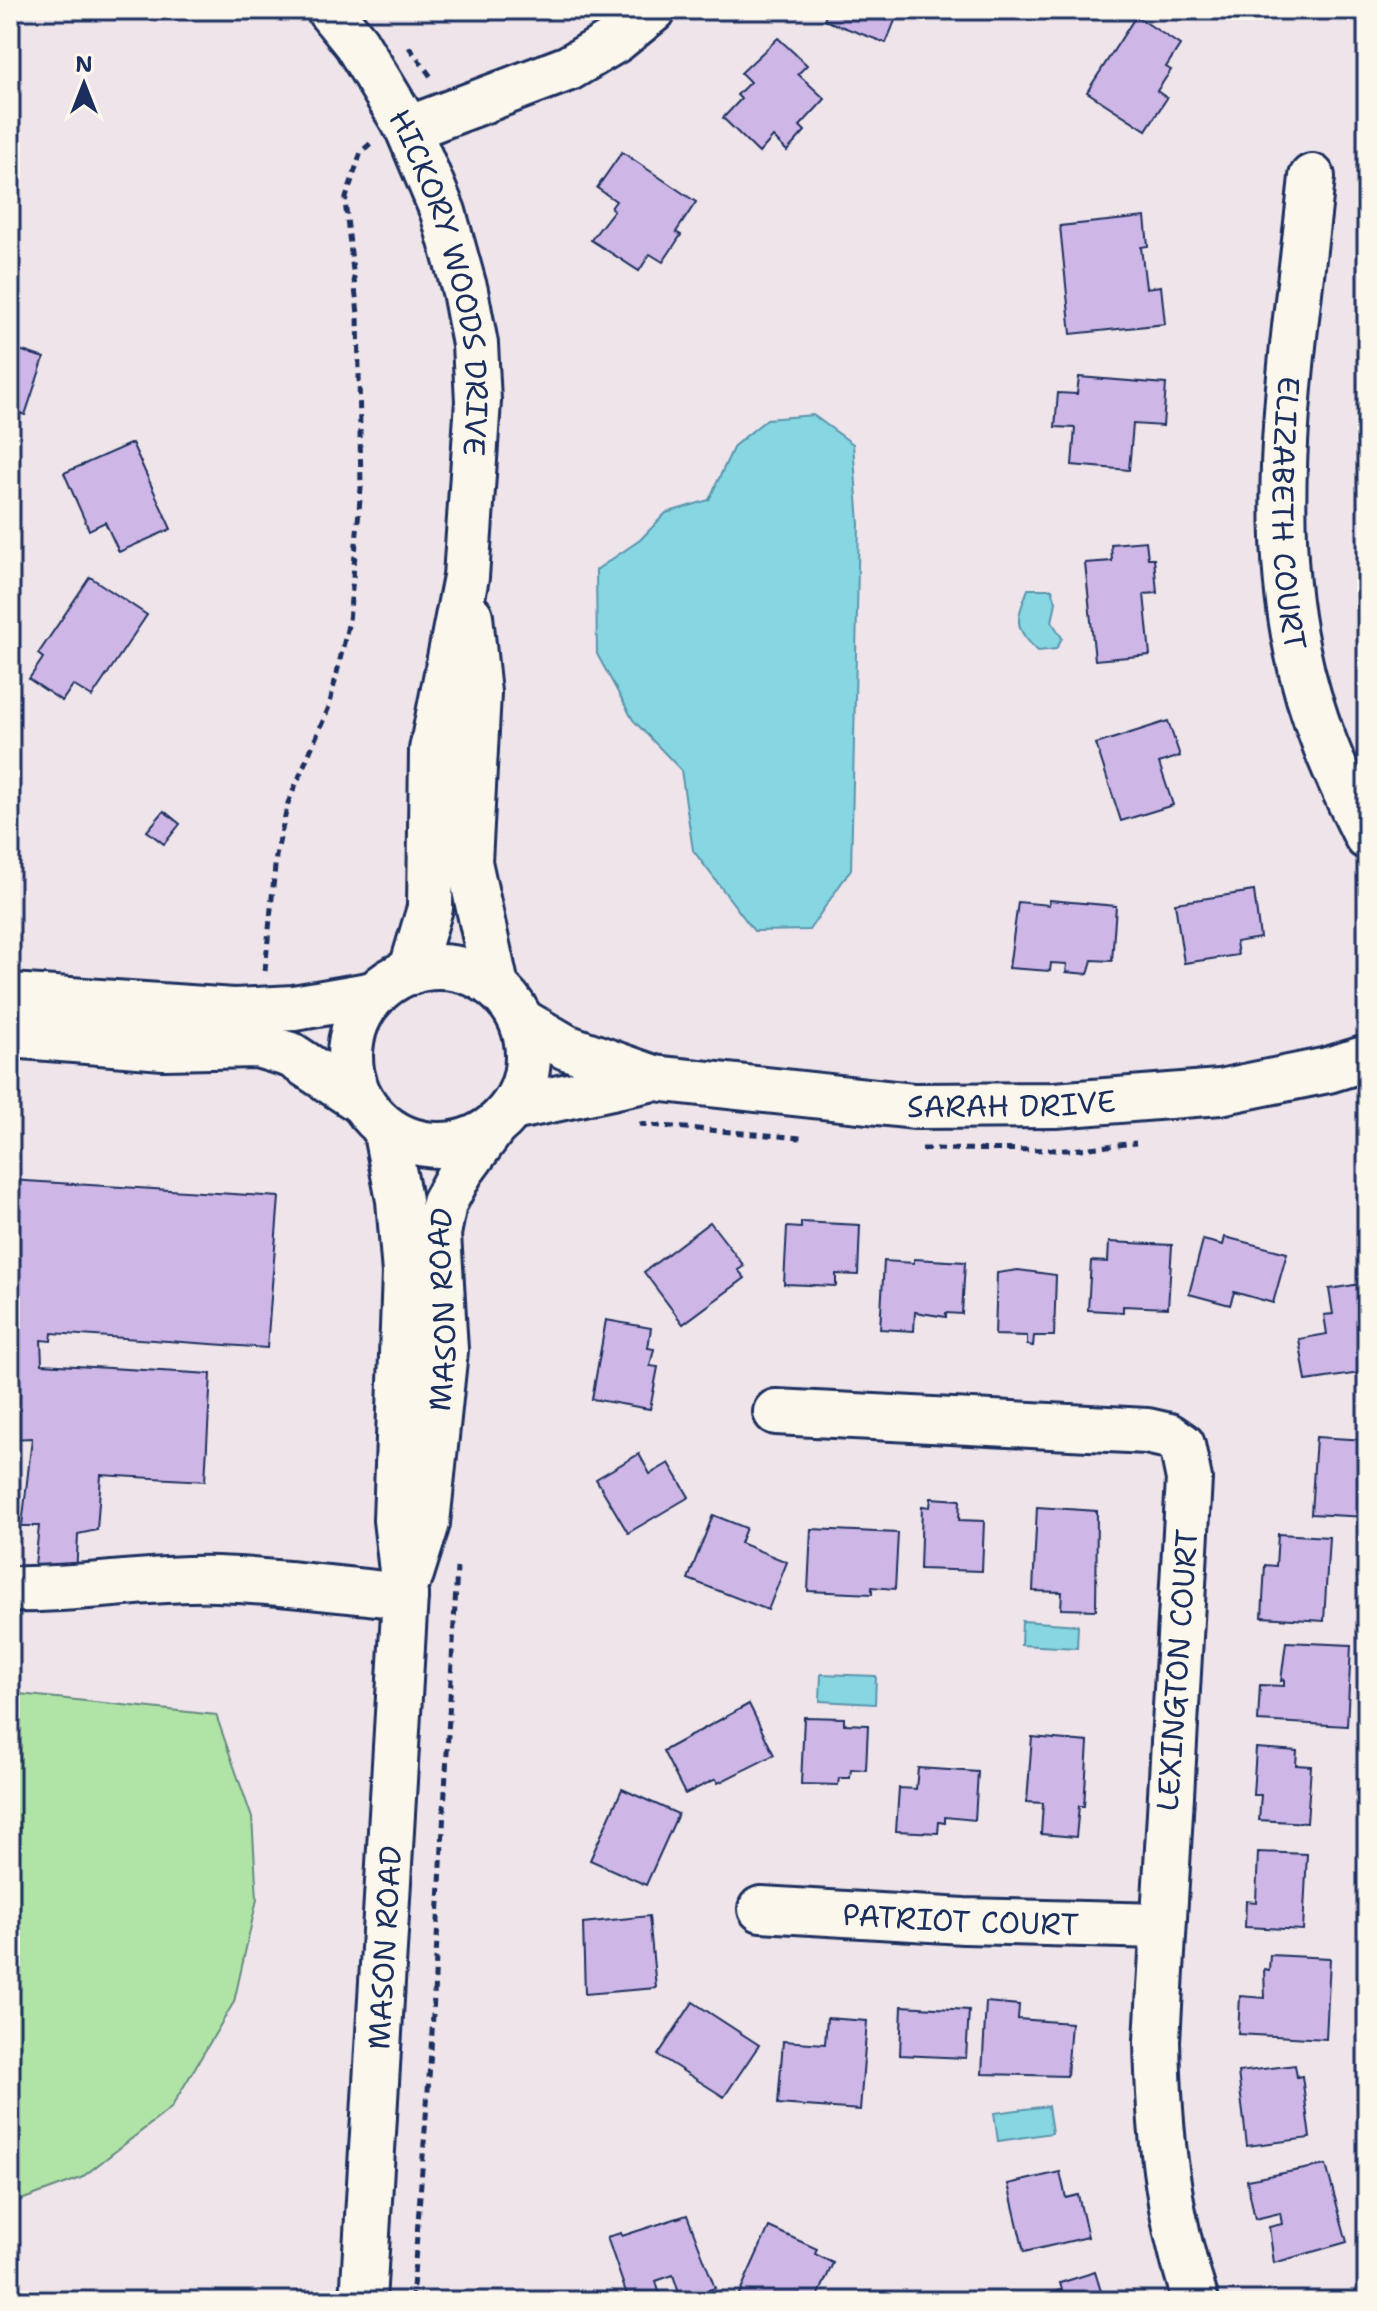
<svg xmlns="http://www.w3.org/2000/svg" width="1377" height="2311" font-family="'Shantell Sans',sans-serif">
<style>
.green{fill:#b0e4a6;stroke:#668a82;stroke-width:2}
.water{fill:#86d7e2;stroke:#5b94ad;stroke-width:2}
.building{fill:#ceb7e7;stroke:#1b2f5e;stroke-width:2}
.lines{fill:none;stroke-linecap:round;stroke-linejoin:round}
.minor-casing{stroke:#1b2f5e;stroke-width:50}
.major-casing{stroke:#1b2f5e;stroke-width:50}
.path{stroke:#1b2f5e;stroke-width:5;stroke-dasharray:8 6;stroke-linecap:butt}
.minor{stroke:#fbf7ec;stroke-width:44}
.major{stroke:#fbf7ec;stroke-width:44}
.labels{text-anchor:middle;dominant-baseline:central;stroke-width:7;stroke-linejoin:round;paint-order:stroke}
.street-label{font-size:30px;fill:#1b2f5e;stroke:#fbf7ec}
</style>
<rect width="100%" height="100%" fill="#eee4ea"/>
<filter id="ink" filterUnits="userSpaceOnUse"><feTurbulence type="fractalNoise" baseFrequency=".0125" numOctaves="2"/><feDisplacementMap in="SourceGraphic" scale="16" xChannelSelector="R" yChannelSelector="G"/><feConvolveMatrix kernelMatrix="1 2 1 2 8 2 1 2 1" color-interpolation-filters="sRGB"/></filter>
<g filter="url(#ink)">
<polygon class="green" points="10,1693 216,1715 252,1818 257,1899 234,2002 171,2108 81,2178 10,2204"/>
<g class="water">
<polygon points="813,415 853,444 859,524 851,869 809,930 754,931 693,850 681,770 633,720 597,654 596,570 640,540 666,513 709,500 734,446 767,419"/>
<path d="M 1028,589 L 1052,589 L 1056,602 L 1052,622 L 1062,638 L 1056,649 L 1038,651 C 1013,627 1016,621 1028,589 Z"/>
<polygon points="1022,1621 1078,1625 1077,1648 1021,1645"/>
<polygon points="821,1674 876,1676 875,1704 820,1701"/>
<polygon points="1048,2106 1052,2133 998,2141 994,2113"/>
</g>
<g class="building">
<polygon points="828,10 912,10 910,17 898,13 886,43 824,20"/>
<polygon points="1311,10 1364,10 1363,14"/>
<polygon points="1136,16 1180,45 1166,67 1171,70 1157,91 1167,98 1146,130 1087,92"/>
<polygon points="778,38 807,65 798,74 825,99 800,126 805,131 787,151 773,137 759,153 723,118 741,99 737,95 750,82 741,73"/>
<polygon points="622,152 696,202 676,232 681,235 663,262 650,254 639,271 591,240 614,210 611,208 616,201 597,188"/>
<polygon points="1145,217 1148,246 1141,247 1146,288 1161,286 1165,324 1071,334 1060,226"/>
<polygon points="10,347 44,358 25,415 10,410"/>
<polygon points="1079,377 1166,384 1163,426 1133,424 1129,470 1072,465 1075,428 1055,427 1058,393 1077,394"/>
<polygon points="132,443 171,529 119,552 105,522 89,530 64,473"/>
<polygon points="1146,541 1148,558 1154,558 1157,593 1144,594 1150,655 1095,660 1085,563 1112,561 1111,544"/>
<polygon points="90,577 147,615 92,697 73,685 62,701 29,679 43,658 38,654"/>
<polygon points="1168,721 1180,756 1159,763 1173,805 1121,821 1096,744"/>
<polygon points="164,811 180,824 164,844 147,831"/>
<polygon points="1254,891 1260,938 1236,942 1238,955 1184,963 1175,903"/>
<polygon points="1049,900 1116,906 1112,961 1092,960 1088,974 1066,972 1067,964 1051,963 1050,971 1009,968 1018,902 1049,905"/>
<polygon points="10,1180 279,1197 267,1348 52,1333 51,1341 41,1340 42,1364 211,1374 205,1481 101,1475 97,1530 78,1534 76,1578 34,1575 39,1526 22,1526 32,1438 10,1439 10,1391 14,1390 16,1339 10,1339"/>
<polygon points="710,1222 744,1266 738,1270 745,1278 683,1324 644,1272"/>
<polygon points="801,1222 860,1225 858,1275 836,1274 836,1286 784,1284 787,1227 801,1228"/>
<polygon points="1225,1237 1287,1253 1273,1303 1234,1292 1230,1305 1189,1294 1203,1240 1223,1245"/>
<polygon points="1109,1242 1172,1245 1168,1308 1123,1306 1123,1312 1088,1310 1091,1261 1108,1262"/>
<polygon points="914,1259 965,1262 962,1314 946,1313 946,1317 915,1312 914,1331 880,1329 884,1261 914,1263"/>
<polygon points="1018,1270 1056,1275 1054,1336 1034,1336 1033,1346 1027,1345 1027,1336 995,1335 997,1273"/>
<polygon points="1367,1283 1367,1372 1306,1381 1299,1339 1327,1334 1324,1315 1333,1314 1329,1289"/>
<polygon points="606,1320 651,1328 648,1348 654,1349 650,1366 658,1367 650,1409 592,1399"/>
<polygon points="1316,1437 1367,1440 1367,1517 1311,1514"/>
<polygon points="639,1454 650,1474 669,1463 689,1497 628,1533 596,1479"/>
<polygon points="931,1498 960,1500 959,1520 984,1521 982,1571 920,1569 922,1506 930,1507"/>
<polygon points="1037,1507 1097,1511 1096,1610 1061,1609 1062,1592 1033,1591"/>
<polygon points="713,1515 746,1528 740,1543 787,1562 768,1610 688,1579"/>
<polygon points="811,1529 898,1533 895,1589 872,1587 872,1594 808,1591"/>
<polygon points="1278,1534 1329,1537 1324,1621 1262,1617 1265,1565 1276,1566"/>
<polygon points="1286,1642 1351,1645 1347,1726 1258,1721 1260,1685 1284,1686 1284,1680 1281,1681"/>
<polygon points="749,1704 774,1755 718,1783 716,1779 685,1794 663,1751"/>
<polygon points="804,1717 844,1718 844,1724 868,1725 866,1770 851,1769 850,1778 839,1778 838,1785 801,1784"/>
<polygon points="1032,1737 1088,1742 1084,1806 1079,1806 1076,1837 1041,1834 1043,1803 1027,1802"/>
<polygon points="1256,1748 1297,1751 1296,1765 1311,1766 1307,1823 1259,1820 1261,1795 1253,1795"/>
<polygon points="918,1768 978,1772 975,1820 945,1817 945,1823 939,1822 938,1833 896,1831 899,1788 916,1789"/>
<polygon points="622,1789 678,1814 646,1885 590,1860"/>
<polygon points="1258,1852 1307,1854 1303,1930 1245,1927 1246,1901 1256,1902"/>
<polygon points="649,1916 656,1988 585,1994 583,1923"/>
<polygon points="1270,1955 1330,1958 1326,2039 1238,2034 1240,1996 1265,1998 1264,1969 1269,1970"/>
<polygon points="693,2002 759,2045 724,2097 658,2055"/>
<polygon points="986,2002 1019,2005 1018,2019 1071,2023 1067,2076 982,2074"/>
<polygon points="902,2006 969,2010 966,2058 900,2055"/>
<polygon points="827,2018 867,2021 860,2110 778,2104 783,2041 825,2044"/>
<polygon points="1295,2065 1297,2077 1302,2076 1310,2138 1247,2146 1238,2072"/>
<polygon points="1326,2165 1347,2242 1274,2263 1269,2227 1282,2224 1280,2213 1255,2219 1247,2180"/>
<polygon points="1060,2172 1066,2198 1078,2195 1088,2237 1024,2252 1008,2184"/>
<polygon points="687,2215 715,2288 681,2299 673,2275 656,2281 659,2292 651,2295 653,2300 629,2301 607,2237 621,2233 622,2236"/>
<polygon points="769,2227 817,2249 815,2254 833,2263 816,2301 794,2296 791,2301 749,2301 738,2296"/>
<polygon points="1095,2272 1104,2301 1045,2301 1043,2296 1062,2290 1060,2283"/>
</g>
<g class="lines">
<g class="minor-casing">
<g id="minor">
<path id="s1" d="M 329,10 L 356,43 L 408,129 L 443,212 L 465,291 L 475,344 L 478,401 L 466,577 L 432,750 L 430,908 L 411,972"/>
<polyline points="408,129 569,68 616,40 653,10"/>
<path id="s2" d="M 1312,177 C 1297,328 1265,499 1297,650 C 1310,716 1337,777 1367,837"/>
<polyline points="470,616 478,693 469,862 496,986"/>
<path id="s3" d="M 523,1022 L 566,1047 L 654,1078 L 914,1106 L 1055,1105 L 1220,1092 L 1328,1070 L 1367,1058"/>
<polyline points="512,1108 654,1078"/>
<path d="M 776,1412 L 1147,1431 L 1169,1436 L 1182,1445 L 1189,1479 L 1157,2041 C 1159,2131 1167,2215 1196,2301"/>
<path d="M 10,1589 C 79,1591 147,1577 217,1579 C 279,1581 343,1590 405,1596"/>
<path id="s4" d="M 761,1909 L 964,1921 L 1161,1926"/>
</g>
</g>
<g class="major-casing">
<g id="major">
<circle cx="439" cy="1056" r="89"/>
<polyline points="10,996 234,1011 294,1008 375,994"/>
<polyline points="10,1035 164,1047 257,1045 291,1055 362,1102"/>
<path id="s5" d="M 411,1574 L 427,1523 L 445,1350 L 438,1234 L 444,1203 L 461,1171 L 491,1130"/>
<path id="s6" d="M 363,2301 L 405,1596 L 396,1520 L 405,1273 L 399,1200 L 385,1128"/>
</g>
</g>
<g class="path">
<polyline points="409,47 432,78"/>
<polyline points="265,971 276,856 288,803 329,707 349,621 361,488 358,314 345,201 361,152 372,142"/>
<polyline points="639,1124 801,1138"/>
<polyline points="922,1149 1071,1150 1136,1143"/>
<polyline points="412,2301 431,2051 457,1568"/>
</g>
<use href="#minor" class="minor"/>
<use href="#major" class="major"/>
</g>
</g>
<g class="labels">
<g class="street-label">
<text stroke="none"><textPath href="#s1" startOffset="302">HICKORY WOODS DRIVE</textPath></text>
<text stroke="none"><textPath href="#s2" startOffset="338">ELIZABETH COURT</textPath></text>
<text stroke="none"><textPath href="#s3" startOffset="502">SARAH DRIVE</textPath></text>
<text stroke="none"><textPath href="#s5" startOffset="268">MASON ROAD</textPath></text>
<text transform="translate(1177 1670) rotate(-86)">LEXINGTON COURT</text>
<text stroke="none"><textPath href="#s4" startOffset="200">PATRIOT COURT</textPath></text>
<text stroke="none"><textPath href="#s6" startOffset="354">MASON ROAD</textPath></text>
</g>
</g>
<rect width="1377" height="2311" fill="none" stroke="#fbf7ec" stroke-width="40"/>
<rect x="20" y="20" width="1337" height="2271" fill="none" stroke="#1b2f5e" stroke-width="3" filter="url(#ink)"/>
<g transform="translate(84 84)" stroke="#fbf7ec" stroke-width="6" paint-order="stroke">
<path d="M0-6L14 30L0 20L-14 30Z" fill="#1b2f5e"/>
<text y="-12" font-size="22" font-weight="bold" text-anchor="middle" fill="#1b2f5e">N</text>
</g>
</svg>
